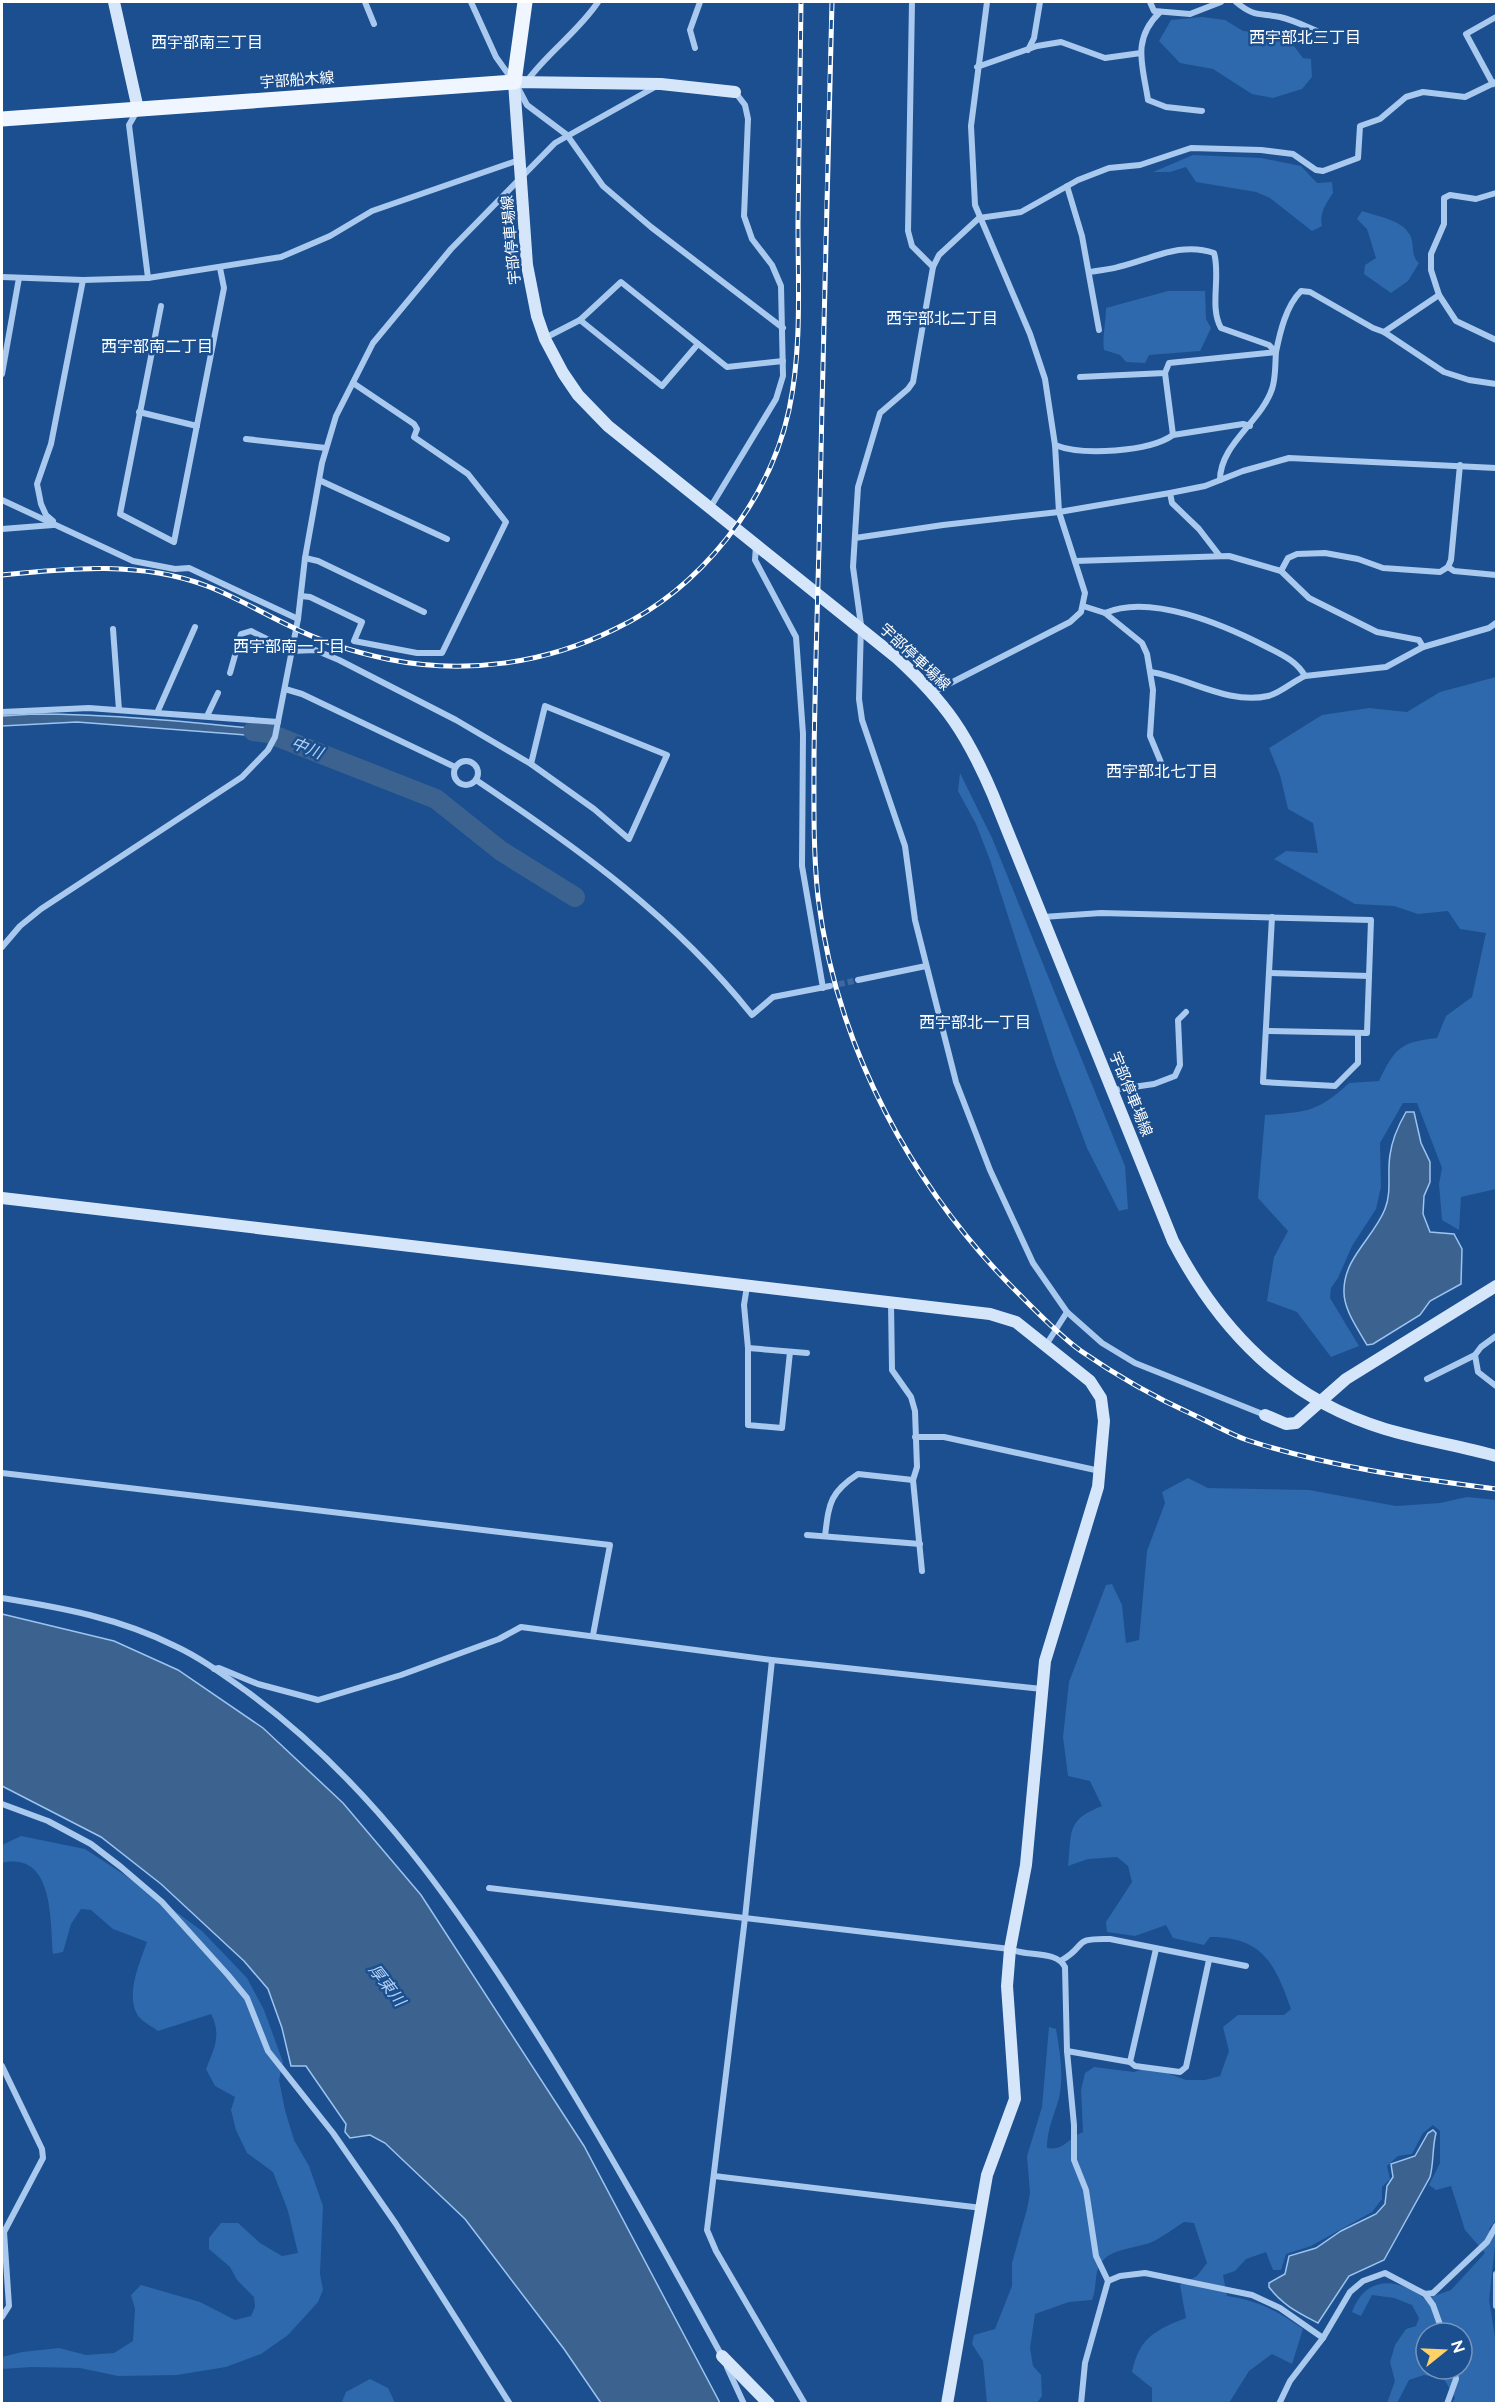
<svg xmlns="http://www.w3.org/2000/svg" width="1498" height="2405" font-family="Raleway,'Noto Sans JP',sans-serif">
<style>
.green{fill:#2e69ad;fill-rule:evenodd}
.water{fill:#3c6290;stroke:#9cc4f0;stroke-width:1.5}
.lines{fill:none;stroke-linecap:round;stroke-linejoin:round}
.river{stroke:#3c6290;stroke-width:20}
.street-tunnel{stroke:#3d69a0;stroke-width:6;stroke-dasharray:6 3;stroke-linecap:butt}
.street{stroke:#a9c9ee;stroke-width:6}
.secondary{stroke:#d6e6fa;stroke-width:12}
.primary{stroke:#f0f6ff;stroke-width:15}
.rail-casing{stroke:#fff;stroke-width:5}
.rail{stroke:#1b4f8f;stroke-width:3;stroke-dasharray:9;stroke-linecap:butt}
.labels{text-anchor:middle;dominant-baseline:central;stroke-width:5;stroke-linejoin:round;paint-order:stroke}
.street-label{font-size:15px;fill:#fff;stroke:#1b4f8f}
.neighbourhood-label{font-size:16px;fill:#fff;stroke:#1b4f8f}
.water-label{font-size:16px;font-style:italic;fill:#b5d3f5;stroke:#1b4f8f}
</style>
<rect width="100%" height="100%" fill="#1b4f8f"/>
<g class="green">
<polygon points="1202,17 1225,20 1243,31 1273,34 1293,45 1303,58 1311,59 1312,77 1302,89 1273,98 1252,94 1213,69 1180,63 1159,41 1171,20"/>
<path d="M 1193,155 L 1261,158 L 1301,166 L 1317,183 L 1332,182 L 1333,193 C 1326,203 1319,214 1322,226 L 1312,231 L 1270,198 L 1256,192 L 1196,182 L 1186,167 L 1170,172 L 1153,172 Z"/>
<path d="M 1362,211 C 1378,217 1401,219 1410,235 C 1415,244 1410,256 1419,263 L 1408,281 L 1391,293 L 1364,274 L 1365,265 L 1376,258 L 1367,229 L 1357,219 Z"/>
<path d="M 1168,291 L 1205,291 L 1206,319 L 1211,328 L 1200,351 L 1149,355 L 1145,363 L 1126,362 L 1120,355 L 1104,350 C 1102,337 1106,323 1106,308 Z"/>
<path d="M 1496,677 L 1496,1189 L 1461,1197 L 1459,1230 L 1442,1220 L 1439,1184 L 1442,1168 L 1417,1103 L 1403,1103 L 1380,1143 L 1381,1187 L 1376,1209 L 1352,1246 L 1338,1278 L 1331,1288 L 1330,1298 L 1359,1346 L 1331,1357 L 1297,1312 L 1267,1301 L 1274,1257 L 1288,1231 L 1258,1198 L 1265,1115 C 1307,1112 1318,1112 1349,1083 L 1379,1081 C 1395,1048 1400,1042 1437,1038 L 1446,1016 L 1472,997 L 1486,933 L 1460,929 L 1448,911 L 1418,914 L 1394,906 L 1355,904 L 1274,859 L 1286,851 L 1318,853 L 1313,823 L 1288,809 L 1280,775 L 1269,748 L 1322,715 L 1369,708 L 1407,712 L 1440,692 Z"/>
<polygon points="960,773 992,838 1125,1166 1128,1209 1119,1211 1087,1148 1055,1062 990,860 976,824 958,791"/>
<path d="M 1188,1478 L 1208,1488 L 1309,1490 L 1396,1506 L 1440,1503 L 1467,1497 L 1496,1500 L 1496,2220 L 1489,2229 L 1496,2237 L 1489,2300 L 1496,2343 L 1496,2403 L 1452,2403 L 1455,2398 L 1444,2379 L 1424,2375 L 1409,2380 L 1397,2403 L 1387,2403 L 1395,2381 L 1390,2362 L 1395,2345 L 1406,2329 L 1416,2326 L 1419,2318 L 1412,2305 L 1394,2298 L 1372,2295 L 1361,2316 L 1352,2312 C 1366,2275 1397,2277 1425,2299 L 1451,2290 L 1485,2253 L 1465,2230 L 1451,2186 L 1436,2190 L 1429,2185 L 1440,2163 L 1440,2131 L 1433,2125 L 1423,2133 L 1412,2154 L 1398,2156 L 1387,2166 L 1390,2179 L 1382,2187 L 1382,2199 L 1372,2212 L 1311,2246 L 1286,2254 L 1281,2270 L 1273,2270 L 1266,2252 L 1246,2259 L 1235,2271 L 1223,2275 L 1227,2296 C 1257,2300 1278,2311 1303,2329 L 1292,2364 L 1272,2354 L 1249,2371 L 1229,2403 L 1152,2403 L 1152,2388 L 1132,2372 C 1139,2338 1155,2330 1186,2318 L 1180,2285 L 1197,2276 L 1207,2263 L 1194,2223 L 1184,2222 C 1174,2228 1163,2237 1152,2242 C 1133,2250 1103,2247 1097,2272 C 1095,2281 1096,2290 1092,2300 L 1069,2302 L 1035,2314 L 1030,2348 L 1033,2366 L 1041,2375 L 1042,2396 L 1037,2403 L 987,2403 L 983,2361 L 972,2344 L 974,2335 L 995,2329 L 1012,2286 L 1012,2263 L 1027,2209 L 1030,2193 L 1027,2156 L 1042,2107 L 1049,2027 L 1056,2029 C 1060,2053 1064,2074 1059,2098 C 1054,2116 1047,2129 1047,2148 C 1064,2151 1068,2138 1083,2132 L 1081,2090 L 1085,2073 L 1094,2067 L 1134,2072 L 1151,2067 L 1186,2080 L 1205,2080 L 1220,2076 L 1229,2051 L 1223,2027 L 1238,2015 L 1284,2015 L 1291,2009 C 1275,1964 1263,1937 1210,1937 L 1204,1945 L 1173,1938 L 1166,1925 L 1135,1936 L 1107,1932 L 1106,1922 L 1132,1882 L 1128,1866 L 1117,1857 L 1088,1859 L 1068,1866 C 1072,1831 1066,1820 1102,1806 L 1090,1781 L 1068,1776 L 1063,1737 L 1069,1682 L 1106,1585 L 1112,1584 L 1122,1605 L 1126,1643 L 1139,1640 L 1147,1551 L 1165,1503 L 1162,1492 ZM 1426,2333 L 1462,2333 L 1462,2369 L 1426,2369 Z"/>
<path d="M 21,1836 L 85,1849 L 134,1881 L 202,1931 L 247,1978 L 264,2010 L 283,2062 L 279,2080 L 285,2110 L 294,2140 L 309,2166 L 323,2206 L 320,2274 L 323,2290 L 318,2302 L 288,2335 L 261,2354 L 226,2367 L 177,2375 L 118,2376 L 80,2368 L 32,2367 L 2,2369 L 2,2357 L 22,2352 L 59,2348 L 86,2355 L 114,2353 L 133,2341 L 135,2309 L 131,2295 L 141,2285 L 200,2302 L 235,2320 L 251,2316 L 255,2307 L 254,2297 L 237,2280 L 230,2267 L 209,2249 L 209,2238 L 221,2223 L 238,2223 L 260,2243 L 282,2256 L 298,2253 L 288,2211 L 273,2172 L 247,2153 L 236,2130 L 231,2110 L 235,2097 L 215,2086 L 206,2069 C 214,2049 222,2035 211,2014 L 158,2031 C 153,2027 143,2022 139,2017 C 124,1997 140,1962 147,1942 L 113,1929 L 91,1910 L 81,1909 L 71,1924 L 63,1952 L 53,1954 C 50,1920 54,1851 2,1863 L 2,1845 Z"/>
<polygon points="370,2379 388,2388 395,2403 342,2402 346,2392"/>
</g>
<g class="water">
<path d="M 33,714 C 112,714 191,722 271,730 L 271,737 L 77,722 L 2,726 L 2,716 Z"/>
<path d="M 1406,1112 L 1414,1112 L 1421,1143 L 1430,1162 L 1430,1182 L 1424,1196 L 1423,1214 L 1430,1232 L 1454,1234 L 1462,1249 L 1461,1284 L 1430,1301 L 1420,1315 L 1373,1344 L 1367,1345 C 1358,1329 1343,1309 1344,1290 C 1344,1258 1374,1237 1385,1209 C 1392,1192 1387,1172 1390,1155 C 1392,1139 1398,1126 1406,1112 Z"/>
<polygon points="2,1614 114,1641 178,1670 263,1728 343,1803 421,1895 584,2146 720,2403 601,2403 564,2349 465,2219 385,2143 370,2135 350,2138 345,2132 346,2124 306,2066 291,2066 282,2028 268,1989 244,1961 161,1884 101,1837 2,1786"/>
<path d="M 1433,2130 L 1436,2133 C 1432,2148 1434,2162 1430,2177 L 1384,2260 L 1349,2276 L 1318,2323 C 1299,2313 1282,2305 1269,2287 L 1269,2283 L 1285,2274 L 1289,2256 L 1316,2248 L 1341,2231 L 1376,2214 L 1385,2204 L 1387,2186 L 1393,2177 L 1391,2164 L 1415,2156 L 1428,2133 Z"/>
</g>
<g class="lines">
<polyline class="river" points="253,731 268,733 436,799 501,851 575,897"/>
<polyline class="street-tunnel" points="830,986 858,980"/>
<g class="street">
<polyline points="365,2 374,24"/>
<polyline points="471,2 496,57 511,78"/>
<polyline points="912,2 908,231 912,246 933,267"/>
<polyline points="1150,2 1154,11 1190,14 1221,2"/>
<path d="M 1236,2 C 1254,17 1259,13 1280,17 C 1293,20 1305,26 1317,31"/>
<path d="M 1160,12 C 1131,40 1143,66 1148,100 L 1166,107 L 1202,111"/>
<polyline points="695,48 690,30 700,2"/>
<polyline points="1028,50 1034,38 1040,2"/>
<polyline points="977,67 1037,46 1061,42 1105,58 1141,53"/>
<path d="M 527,81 C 548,52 578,32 598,2"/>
<polyline points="1493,84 1466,34 1496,17"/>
<polyline points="517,86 527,105 567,135 603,186 651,227 783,328"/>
<polyline points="137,111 129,125 148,278"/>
<polyline points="1067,186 1082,236 1099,330"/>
<polyline points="1496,193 1476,199 1450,195 1444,198 1444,224 1431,254 1431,270 1439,295 1456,321 1496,340"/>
<path d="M 1090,272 C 1099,270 1109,270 1118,267 C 1150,260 1180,241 1214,253 C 1221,276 1209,307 1221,328 L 1269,345 L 1276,352 C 1275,364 1276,377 1272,389 C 1261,422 1220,444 1220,480"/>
<polyline points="2,277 83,280 148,278 281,257 330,236 372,211 519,160"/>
<polyline points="161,306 120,514 174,542 224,288 220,268"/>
<polyline points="580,320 662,386 698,344"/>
<polyline points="1384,332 1439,295"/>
<polyline points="545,338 580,320 621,282 727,367 783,361"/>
<polyline points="1165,373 1173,435"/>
<polyline points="2,374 19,278"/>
<path d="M 1080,377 L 1165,373 L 1169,363 L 1276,352 C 1280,332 1286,306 1301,291 L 1310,292 L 1373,328 L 1384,332 L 1444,372 L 1469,380 L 1496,384"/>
<polyline points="139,412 197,426"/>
<polyline points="246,439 326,448"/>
<path d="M 1055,445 C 1082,456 1149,452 1173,435 L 1243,424 L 1250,426"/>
<polyline points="319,480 447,539"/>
<polyline points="1170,493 1172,503 1199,529 1219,555"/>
<polyline points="2,500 133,561 175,569 189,568 298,619"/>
<polyline points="710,508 776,399 783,376 781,286 772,265 752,239 744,216 748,119 745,105 735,92"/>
<polyline points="53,521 46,515 41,504 37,484 51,444 83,280"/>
<polyline points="2,529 53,525"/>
<polyline points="855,538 943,525 1059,512 1170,493 1205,486 1243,471 1289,458 1496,468"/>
<polyline points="756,546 755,560 796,637 803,734 802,866 823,988"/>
<polyline points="305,558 318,561 424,612"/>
<polyline points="1075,561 1229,556 1281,571 1309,598 1377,632 1419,640 1423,647"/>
<polyline points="1448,567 1454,571 1496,575"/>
<polyline points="1281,571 1288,558 1297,554 1325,553 1358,559 1383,568 1440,572 1448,567 1451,560 1460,465"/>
<polyline points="301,596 310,597 362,622 354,641 417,653 442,653 506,522 468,474 414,437 417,429 414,424 353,383"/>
<path d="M 1083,606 L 1105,613 C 1150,593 1224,625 1265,646 C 1280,654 1296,660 1305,676 L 1386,667 L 1423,647 L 1489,628 L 1496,623"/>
<polyline points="1105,613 1142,643 1147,654 1153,690 1150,736 1165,772"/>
<polyline points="113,629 119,710"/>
<path d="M 1151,672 C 1189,678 1228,705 1268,696 C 1281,693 1293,681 1305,676"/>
<polyline points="230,673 241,634 251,631 291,651 315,650 339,660 456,720 531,764"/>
<polyline points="285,689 302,694 455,767"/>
<polyline points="933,692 1070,622 1081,612 1085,593 1059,512 1055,445 1045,379 1030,334 975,205 971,126 987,2"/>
<polygon points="545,706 667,755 629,839 594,809 531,764"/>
<polyline points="2,712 89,708 278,722"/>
<polyline points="157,713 195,627"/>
<polyline points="207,716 218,693"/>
<circle cx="466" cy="773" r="12"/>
<path d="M 476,780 C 579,849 674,917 752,1015 L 773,997 L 830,986"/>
<polyline points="1043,917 1101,913 1371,920 1367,1033 1266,1031"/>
<polyline points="1272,917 1263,1082 1335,1086 1358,1063 1358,1034"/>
<polyline points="2,947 20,926 41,909 242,777 268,750 275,737 298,619 305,558 322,463 336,416 373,343 451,249 555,143 655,87"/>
<polyline points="1269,973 1369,976"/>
<polyline points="858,980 926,966"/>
<polyline points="1113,1090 1154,1084 1175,1076 1180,1065 1178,1020 1186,1012"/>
<polyline points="747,1286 744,1305 748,1348 748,1425 782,1428 790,1352"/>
<polyline points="891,1303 892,1370 911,1397 915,1411 917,1467 913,1480 922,1571"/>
<polyline points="1496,1336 1481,1347 1475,1355 1478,1372 1496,1386"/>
<polyline points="1046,1345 1067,1312"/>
<polyline points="748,1348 807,1353"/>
<polyline points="1427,1379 1475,1355"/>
<polyline points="1265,1415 1135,1363 1102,1343 1067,1312 1033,1263 990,1170 956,1082 915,920 905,846 862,720 859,699 861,625 853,567 858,487 880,413 908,389 913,382 933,267 939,255 979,218 1021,212 1078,180 1109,168 1140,165 1191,148 1261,150 1293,154 1316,170 1323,171 1358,158 1360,126 1380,119 1406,97 1423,92 1465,97 1496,82"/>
<polyline points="915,1437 944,1437 1100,1471"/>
<polyline points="2,1473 610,1545 593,1635"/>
<polyline points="807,1535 920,1544"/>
<path d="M 825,1536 C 829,1504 829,1493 858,1474 L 913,1480"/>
<path d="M 2,1598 C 63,1608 119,1618 175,1646 C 201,1658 225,1676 249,1693 C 374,1785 459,1909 540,2039 C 605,2143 664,2250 723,2358"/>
<polyline points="772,1660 745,1918 707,2230 716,2251 805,2404"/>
<polyline points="214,1669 219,1668 258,1684 318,1700 401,1675 499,1639 521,1627 772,1660 1042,1689"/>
<polyline points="2,1804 48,1821 91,1844 121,1867 162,1902 228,1975 247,1998 268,2051 333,2133 396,2224 510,2404"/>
<path d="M 489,1888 L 1010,1949 C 1026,1957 1057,1950 1065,1967 L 1067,2051 L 1074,2125 L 1074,2160 L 1086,2190 L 1096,2256 L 1108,2281 L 1120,2276 L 1145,2273 L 1252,2295 L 1280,2308 L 1323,2338"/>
<path d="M 1062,1960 C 1088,1945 1071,1938 1110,1939 L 1246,1966"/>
<polyline points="1067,2051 1130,2062 1156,1949"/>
<polyline points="1130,2062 1135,2066 1180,2072 1186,2067 1209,1960"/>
<polyline points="2,2066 42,2149 43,2158 4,2232 9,2306 2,2317"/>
<polyline points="714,2176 982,2208"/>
<polyline points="1496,2274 1496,2306"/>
<polyline points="1425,2294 1433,2305 1443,2333"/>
<polyline points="727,2367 744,2404"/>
<polyline points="1081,2404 1085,2363 1108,2281"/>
<polyline points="1279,2404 1290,2381 1323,2338 1350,2292 1363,2281 1385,2273 1425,2294 1433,2293 1487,2242 1496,2226"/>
<polyline points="1447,2404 1456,2379 1454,2369"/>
</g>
<g class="secondary">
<polyline points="114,2 138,109"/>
<path d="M 735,92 L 661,84 L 514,82 L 527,265 L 537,316 L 545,339 L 563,373 L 578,395 L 608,426 L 897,658 C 946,703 967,734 993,795 L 1173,1241 C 1220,1331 1286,1399 1385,1429 C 1422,1440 1460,1446 1496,1456"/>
<polyline points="2,1198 990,1314 1016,1322 1090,1381 1101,1398 1104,1421 1098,1487 1045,1661 1026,1865 1010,1949 1007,1986 1015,2099 987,2175 947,2404"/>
<polyline points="1265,1415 1286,1424 1296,1423 1346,1379 1496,1286"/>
<polyline points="722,2356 769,2404"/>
</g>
<polyline class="primary" points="2,119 514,82 525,2"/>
<g class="rail-casing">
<g id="rail">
<path d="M 832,2 C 826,184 823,366 819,548 C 817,617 815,687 814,756 C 814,803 813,850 818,897 C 836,1047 913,1189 1019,1294 C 1038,1313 1059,1335 1081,1351 C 1117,1376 1156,1398 1196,1416 C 1213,1424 1230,1434 1247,1440 C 1329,1467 1412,1478 1496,1489"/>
<path d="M 2,575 C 70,568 142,561 207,586 C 236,597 264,614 292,627 C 322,642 354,652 387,659 C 464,675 545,664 615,629 C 700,589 769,502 789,410 C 802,349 798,285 798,223 C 799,149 800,75 801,2"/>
</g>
</g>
<use href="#rail" class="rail"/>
</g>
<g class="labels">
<g class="street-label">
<text transform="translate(297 80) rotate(-4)">宇部船木線</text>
<text transform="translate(511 240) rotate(-95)">宇部停車場線</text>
<text transform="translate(915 657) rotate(43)">宇部停車場線</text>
<text transform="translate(1131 1094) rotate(68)">宇部停車場線</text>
</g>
<g class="neighbourhood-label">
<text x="1305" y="37">西宇部北三丁目</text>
<text x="207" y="42">西宇部南三丁目</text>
<text x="942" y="318">西宇部北二丁目</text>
<text x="157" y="346">西宇部南二丁目</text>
<text x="289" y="646">西宇部南一丁目</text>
<text x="1162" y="771">西宇部北七丁目</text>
<text x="975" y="1022">西宇部北一丁目</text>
</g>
<g class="water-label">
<text transform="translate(307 748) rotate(22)">中川</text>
<text transform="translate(387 1985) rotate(52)">厚東川</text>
</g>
</g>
<rect width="1498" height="2405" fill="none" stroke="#ffffff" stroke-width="6"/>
<g transform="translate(1444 2351) rotate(72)"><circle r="28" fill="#1b4f8f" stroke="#7695bc" stroke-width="1.5"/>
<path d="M0-4.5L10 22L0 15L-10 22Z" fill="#ffd166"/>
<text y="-9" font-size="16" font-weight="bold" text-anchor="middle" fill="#ffffff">N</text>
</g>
</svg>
